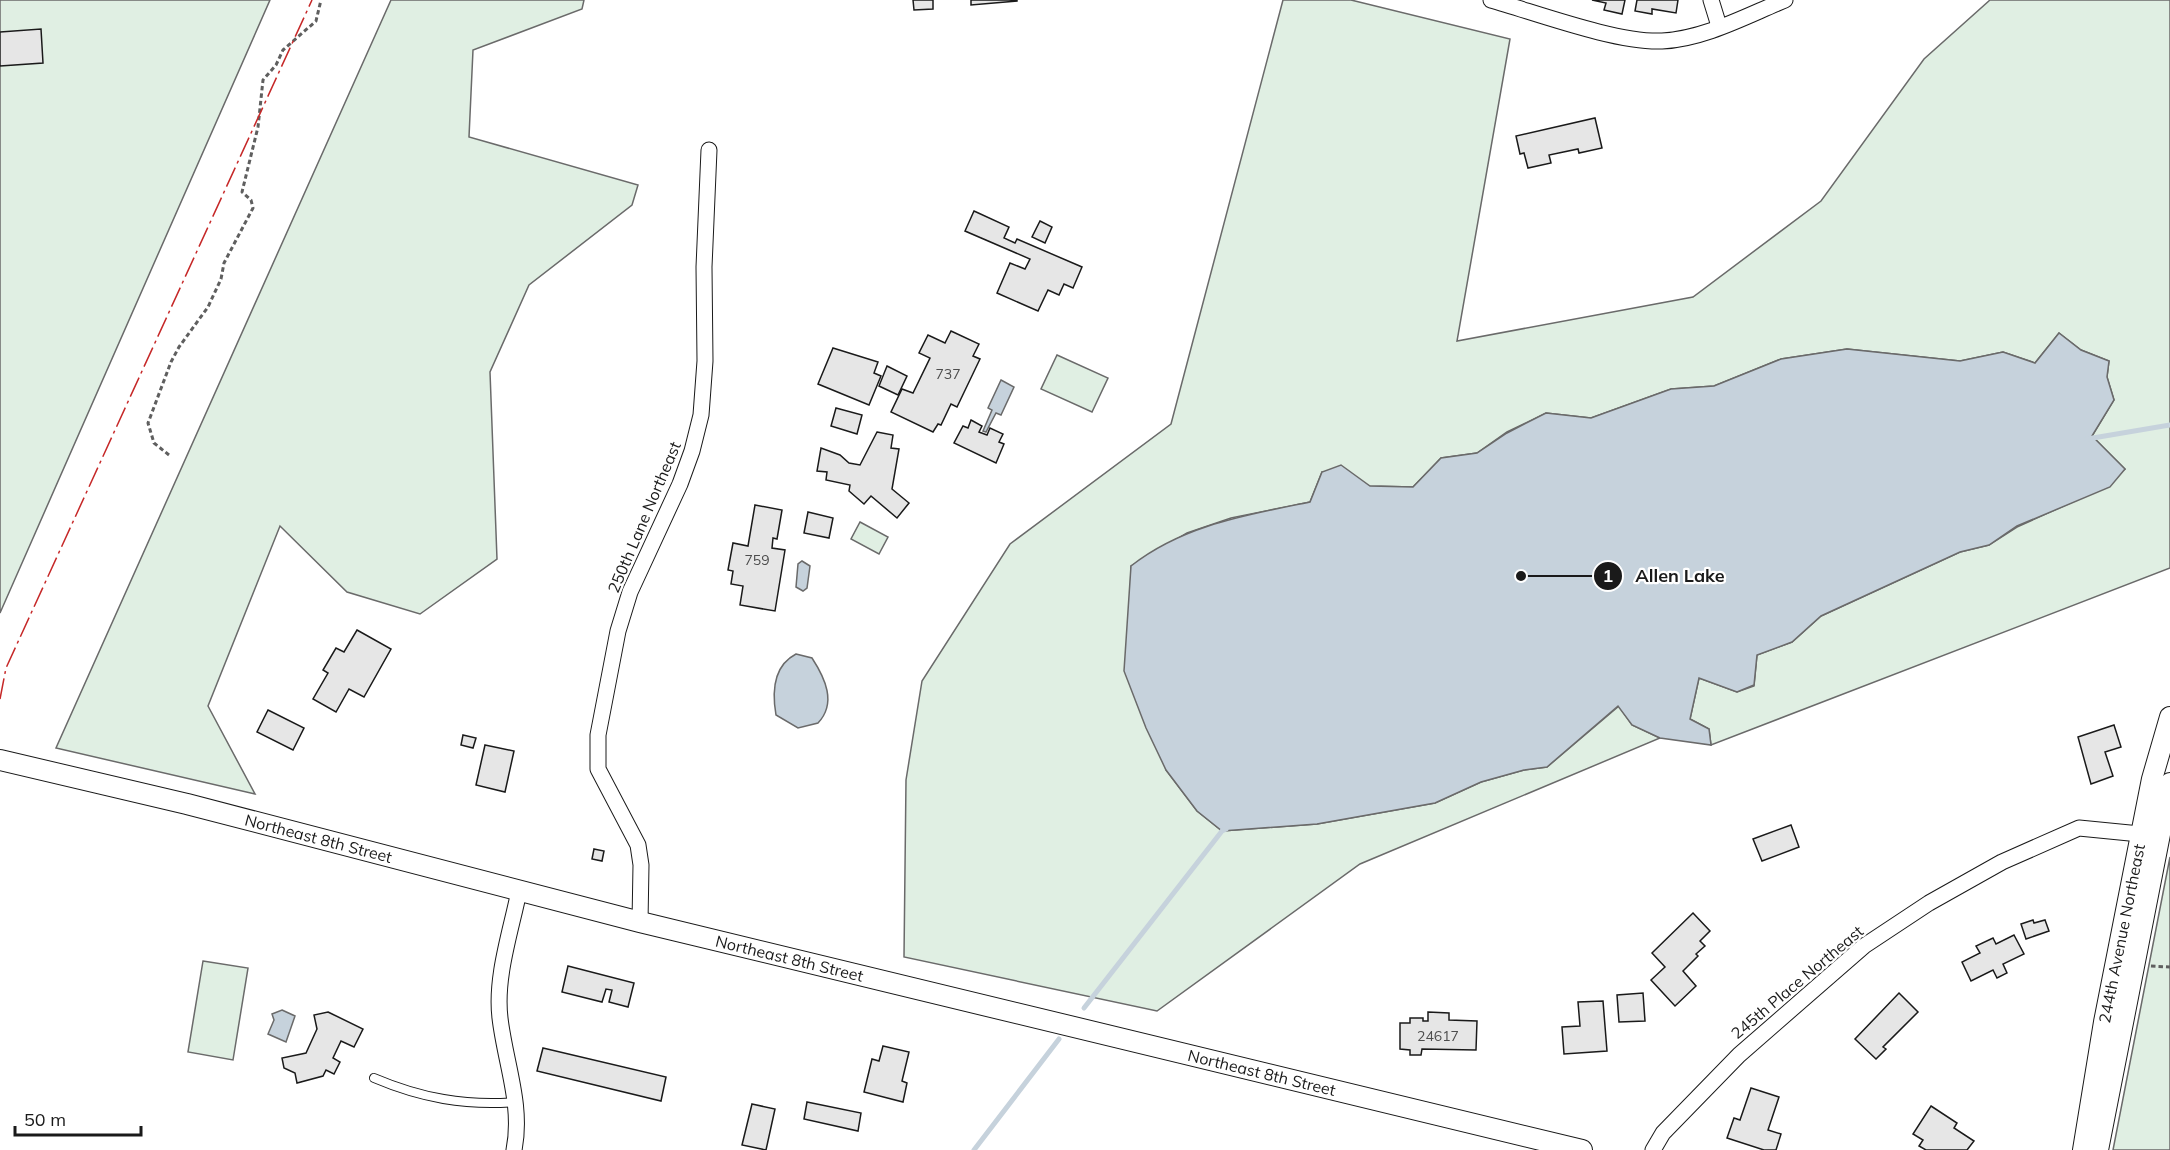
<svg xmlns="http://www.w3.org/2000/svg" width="2170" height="1150" font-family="Mulish,sans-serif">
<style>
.green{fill:#e0efe3;stroke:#6a6a6a;stroke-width:1.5}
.water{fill:#c6d2dc;stroke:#6a6a6a;stroke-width:1.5}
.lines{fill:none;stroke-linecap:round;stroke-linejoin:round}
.stream{stroke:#c6d2dc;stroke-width:5}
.building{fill:#e6e6e6;stroke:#1a1a1a;stroke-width:1.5}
.service-casing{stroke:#1a1a1a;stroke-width:10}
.minor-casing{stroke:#1a1a1a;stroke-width:17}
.tertiary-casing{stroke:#1a1a1a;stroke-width:22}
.path{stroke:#5f5f5f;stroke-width:3;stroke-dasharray:4.5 3;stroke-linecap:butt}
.service{stroke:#fff;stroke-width:8}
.minor{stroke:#fff;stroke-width:15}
.tertiary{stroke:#fff;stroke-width:20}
.power{stroke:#c62828;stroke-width:1.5;stroke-dasharray:21 4.5 3 4.5;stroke-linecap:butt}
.labels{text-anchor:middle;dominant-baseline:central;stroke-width:4.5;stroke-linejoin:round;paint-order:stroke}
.number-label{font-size:14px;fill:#4d4d4d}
.street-label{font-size:16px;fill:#1a1a1a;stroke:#fff}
.leader{fill:none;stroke:#1a1a1a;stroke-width:2}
.callout-dot{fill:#1a1a1a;stroke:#fff;stroke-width:2}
.mark-label{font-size:18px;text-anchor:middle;font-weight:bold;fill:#fff}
.callout-label{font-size:18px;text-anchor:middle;font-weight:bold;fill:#1a1a1a;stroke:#fff;stroke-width:4.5;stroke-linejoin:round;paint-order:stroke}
</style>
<rect width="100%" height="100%" fill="#fff"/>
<g class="green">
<polygon points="0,0 270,0 0,613"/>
<polygon points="391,0 584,0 582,9 473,50 469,137 638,185 632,205 529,285 490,372 497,559 420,614 347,592 280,526 208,706 255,794 56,748"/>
<polygon points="1283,0 1351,0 1510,39 1457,341 1693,297 1821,201 1924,59 1990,0 2170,0 2170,568 1711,745 1709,729 1690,719 1699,678 1737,692 1754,686 1757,655 1792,642 1821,616 1960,552 1989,545 2017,527 2077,500 2125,469 2092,436 2114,400 2107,377 2109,361 2081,350 2059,333 2035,363 2003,352 1960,361 1847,349 1781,359 1714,386 1671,389 1591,418 1546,413 1507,432 1477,453 1441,458 1413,487 1370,486 1322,472 1310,502 1231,518 1187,533 1131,566 1130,605 1166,770 1197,811 1222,831 1317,824 1435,803 1481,782 1524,770 1547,767 1619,706 1632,725 1660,738 1360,864 1157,1011 904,957 906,780 922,681 1010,544 1171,424"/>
<polygon points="1057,355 1108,378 1092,412 1041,389"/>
<polygon points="860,522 888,537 879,554 851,539"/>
<polygon points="2170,857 2170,1150 2113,1150"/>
<polygon points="203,961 248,968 233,1060 188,1052"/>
</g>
<g class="water">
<path d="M 2059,333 L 2081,350 L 2109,361 L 2107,377 L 2114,400 L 2092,436 L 2125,469 L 2110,487 L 2017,526 L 1989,545 L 1960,552 L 1821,616 L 1792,642 L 1757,655 L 1754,685 L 1737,692 L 1699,678 L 1690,719 L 1709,729 L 1711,745 L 1660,738 L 1632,725 L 1618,706 L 1547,767 L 1524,770 L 1481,782 L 1435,803 L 1317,824 L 1222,831 L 1197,811 L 1166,770 L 1146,728 L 1124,671 L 1131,566 C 1183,525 1247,515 1310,502 L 1322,472 L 1341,465 L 1370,486 L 1413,487 L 1441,458 L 1477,453 L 1507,433 L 1546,413 L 1591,418 L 1671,389 L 1714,386 L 1781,359 L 1847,349 L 1960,361 L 2003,352 L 2035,363 Z"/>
<polygon points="1001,380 1014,387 1001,415 996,413 986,432 983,431 992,410 988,408"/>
<polygon points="802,561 810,566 807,588 803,591 796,587 798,564"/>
<path d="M 796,654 L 812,658 C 825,678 837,703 818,723 L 798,728 L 776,715 C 772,692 773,666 796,654 Z"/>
<polygon points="282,1010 295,1016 286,1042 268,1034 274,1020 272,1014"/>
</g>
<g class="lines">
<g class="stream">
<polyline points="2087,439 2170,425"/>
<polyline points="1084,1008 1222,831 1226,829"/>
<polyline points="974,1150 1059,1039"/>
</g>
</g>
<g class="building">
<polygon points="913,0 933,0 933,9 914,10"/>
<polygon points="971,0 1017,0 1017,1 971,5"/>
<polygon points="1592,0 1625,0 1622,14 1604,10 1606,3"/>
<polygon points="1637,0 1678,0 1676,13 1652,9 1652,14 1635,11"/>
<polygon points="41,29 43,63 0,66 0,32"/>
<polygon points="1595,118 1602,148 1579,153 1578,149 1549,155 1551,163 1528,168 1524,153 1520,154 1516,136"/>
<polygon points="974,211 1009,227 1004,238 1015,243 1017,239 1082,267 1073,288 1064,284 1059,295 1048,290 1038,311 997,293 1010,263 1025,269 1030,259 965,231"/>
<polygon points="1040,221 1052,227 1045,243 1032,237"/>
<polygon points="951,331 979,344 973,356 980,359 957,407 951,404 941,425 938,424 933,432 891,412 902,389 913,393 930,358 919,353 928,335 945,343"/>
<polygon points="833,348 878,362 874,373 881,376 869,405 818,384"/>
<polygon points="887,366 907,376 898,395 879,386"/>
<polygon points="836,408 862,415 857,434 831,426"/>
<polygon points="971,420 982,426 979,432 987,435 990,428 1003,434 999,442 1004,444 996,463 954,443 963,426 968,428"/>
<polygon points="877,432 893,435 891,448 899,449 892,489 909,503 897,518 871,496 864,504 849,491 850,485 826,480 827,472 817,471 821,448 840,455 849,463 860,465"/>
<polygon points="755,505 782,510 777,539 773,538 772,548 785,550 775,611 740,605 743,586 731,584 733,571 728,570 733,543 748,546"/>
<polygon points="808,512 833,518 829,538 804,533"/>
<polygon points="357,630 391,649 364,697 349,689 336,712 313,699 328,673 323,670 336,648 344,652"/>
<polygon points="268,710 304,728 293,750 257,732"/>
<polygon points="2114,725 2121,747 2105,752 2113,776 2091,784 2078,737"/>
<polygon points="463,735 476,738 473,748 461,745"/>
<polygon points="485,745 514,751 505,792 476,785"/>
<polygon points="1791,825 1799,847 1762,861 1753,839"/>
<polygon points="594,849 604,851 602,861 592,859"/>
<polygon points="1693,913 1710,931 1700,941 1705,946 1696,954 1698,956 1683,971 1696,986 1675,1006 1651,980 1665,967 1652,953"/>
<polygon points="2033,920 2034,923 2045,920 2049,931 2026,939 2021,924"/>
<polygon points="2014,935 2024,954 2003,964 2007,973 1997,978 1993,970 1971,981 1962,962 1980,953 1976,946 1993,938 1996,944"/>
<polygon points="568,966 634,983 628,1007 609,1002 612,990 606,989 602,1002 562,992"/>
<polygon points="1643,993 1645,1021 1619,1022 1617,995"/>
<polygon points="1899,993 1918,1012 1883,1047 1886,1049 1876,1059 1855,1039"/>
<polygon points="1603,1001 1607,1051 1564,1054 1562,1027 1580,1026 1578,1002"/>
<polygon points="328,1012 363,1029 354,1047 341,1041 333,1058 340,1062 334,1074 326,1070 323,1076 297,1083 295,1073 284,1068 282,1058 306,1053 317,1029 314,1015"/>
<polygon points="1428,1012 1449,1013 1449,1020 1477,1021 1476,1050 1422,1049 1421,1055 1410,1055 1410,1050 1400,1049 1400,1023 1410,1023 1410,1018 1423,1018 1423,1021 1428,1021"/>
<polygon points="883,1046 909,1052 902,1081 907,1083 903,1102 864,1092 872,1059 879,1061"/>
<polygon points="543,1048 666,1077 661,1101 537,1071"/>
<polygon points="1751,1088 1779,1097 1768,1130 1781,1134 1776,1150 1764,1150 1727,1138 1734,1118 1740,1120"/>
<polygon points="807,1102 861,1113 858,1131 804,1119"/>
<polygon points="752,1104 775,1109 766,1150 742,1145"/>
<polygon points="1931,1106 1957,1123 1954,1128 1974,1141 1967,1150 1926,1150 1919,1146 1923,1140 1913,1134"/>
</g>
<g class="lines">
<g class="service-casing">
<path id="service" d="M 374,1078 C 421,1098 465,1106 516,1102"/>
</g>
<g class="minor-casing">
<g id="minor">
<path d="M 1491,0 C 1537,13 1617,43 1662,41 C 1704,39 1746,16 1785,0"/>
<polyline points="1711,0 1719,26"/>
<polyline points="640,922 641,865 638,845 598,769 598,735 618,631 630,592 680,484 692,451 701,415 705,361 704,267 709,150"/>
<path d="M 514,1150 C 523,1105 505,1062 500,1018 C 495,977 511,931 519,891"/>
<polyline points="1653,1150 1663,1133 1739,1055 1864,946 1929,903 2002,862 2079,828 2150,835"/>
</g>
</g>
<g class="tertiary-casing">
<g id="tertiary">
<path id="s1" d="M 0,760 L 187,804 L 640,922 L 1582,1150"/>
<path id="s2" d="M 2083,1150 L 2104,1022 L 2152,779 L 2170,717"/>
<polyline points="2098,1150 2170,783"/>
</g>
</g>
<g class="path">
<polyline points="169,455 154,443 148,423 171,362 179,347 208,307 221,279 224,263 253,208 251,200 242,192 258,127 263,80 276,65 283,50 316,21 321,0"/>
<polyline points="2151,966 2170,967"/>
</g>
<use href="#service" class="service"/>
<use href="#minor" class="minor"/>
<use href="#tertiary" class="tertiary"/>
<polyline class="power" points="0,699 6,668 312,0"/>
</g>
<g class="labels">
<g class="number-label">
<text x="948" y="374">737</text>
<text x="757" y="560">759</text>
<text x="1438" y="1036">24617</text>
</g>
<g class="street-label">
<text transform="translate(644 517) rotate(-67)">250th Lane Northeast</text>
<text stroke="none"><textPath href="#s1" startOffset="328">Northeast 8th Street</textPath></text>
<text stroke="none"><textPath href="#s2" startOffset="220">244th Avenue Northeast</textPath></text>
<text stroke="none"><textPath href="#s1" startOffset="814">Northeast 8th Street</textPath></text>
<text transform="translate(1797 982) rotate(-40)">245th Place Northeast</text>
<text stroke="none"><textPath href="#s1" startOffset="1300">Northeast 8th Street</textPath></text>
</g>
</g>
<path class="leader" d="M1521 576L1608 576"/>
<g class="callout-dot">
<circle cx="1521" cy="576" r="6"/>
<circle cx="1608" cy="576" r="15"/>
</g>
<g class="mark-label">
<text x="1608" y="582">1</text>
</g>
<g class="callout-label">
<text x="1680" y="582">Allen Lake</text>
</g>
<path d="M15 1126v9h126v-9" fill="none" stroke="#1a1a1a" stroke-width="3"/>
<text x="24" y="1126" font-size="18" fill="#1a1a1a" stroke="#ffffff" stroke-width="4.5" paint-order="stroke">50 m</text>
</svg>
